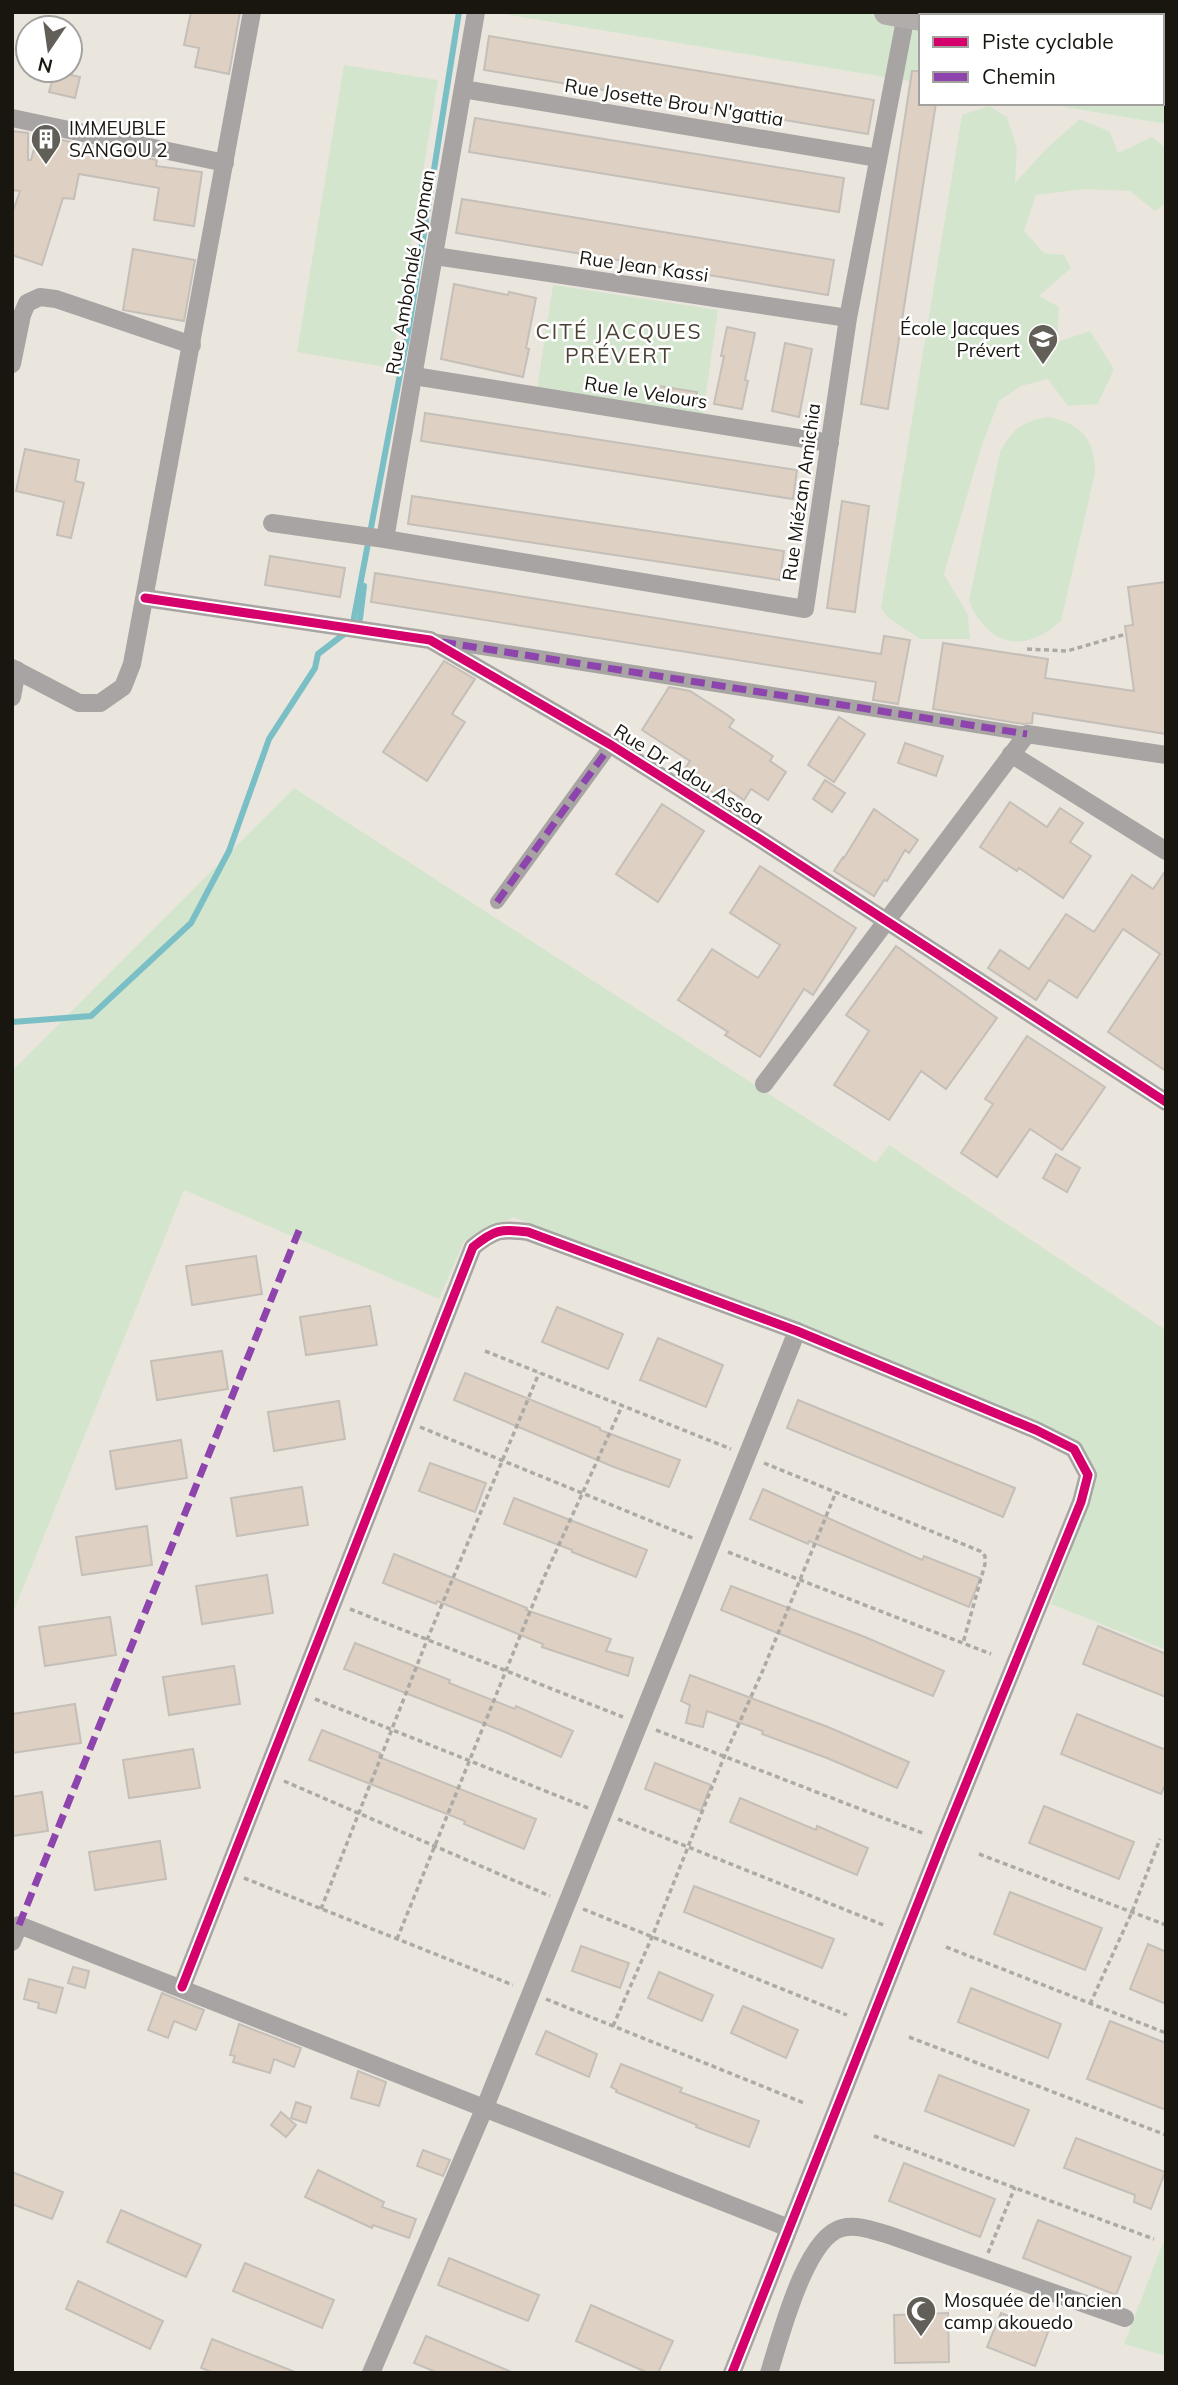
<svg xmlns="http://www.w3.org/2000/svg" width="1178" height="2385" font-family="Mulish,sans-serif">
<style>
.green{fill:#d4e5ce}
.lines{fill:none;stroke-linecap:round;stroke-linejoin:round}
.stream{stroke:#7abfc5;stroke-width:6}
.building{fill:#ded0c2;stroke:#c4bfb9;stroke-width:2}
.path{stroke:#adaaa6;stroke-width:3.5;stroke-dasharray:5 3.5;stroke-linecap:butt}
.service{stroke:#a7a4a3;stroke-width:9}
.pedestrian{stroke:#a7a4a3;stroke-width:14}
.minor{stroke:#a7a4a3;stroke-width:18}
.secondary{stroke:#b0adaa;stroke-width:26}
.quiet{stroke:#8e44ad;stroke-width:7;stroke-dasharray:14 7;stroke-linecap:butt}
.cycleway-casing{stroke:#fff;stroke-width:13}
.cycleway{stroke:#d6006c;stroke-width:9}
.labels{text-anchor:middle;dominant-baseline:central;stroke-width:5;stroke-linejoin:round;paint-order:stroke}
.street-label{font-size:19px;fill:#191610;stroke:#fff}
.poi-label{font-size:19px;fill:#191610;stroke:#fff;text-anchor:start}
.neighbourhood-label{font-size:21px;letter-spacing:2px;fill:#4a4335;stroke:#fff}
</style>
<rect width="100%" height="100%" fill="#ebe6dd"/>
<g class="green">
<polygon points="492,12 1166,12 1166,124 1041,103 1162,103 1162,16 921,16 921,83"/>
<polygon points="344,65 438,80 391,368 297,352"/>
<polygon points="989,106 1007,117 1017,148 1015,183 1048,147 1080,119 1110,132 1118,153 1152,137 1166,148 1166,203 1155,211 1130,191 1084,189 1036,195 1024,231 1044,253 1064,255 1071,268 1039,296 1059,307 1057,342 1090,331 1114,369 1098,404 1068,406 1048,379 1021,386 999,401 982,445 944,574 968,615 970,639 920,639 887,617 881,608 962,115"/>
<polygon points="553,285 718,310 703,414 537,389"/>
<path d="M 1049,417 C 1082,424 1095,440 1095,473 L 1061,621 C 1025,654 988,647 969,601 L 1000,452 C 1011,430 1024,420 1049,417 Z"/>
<polygon points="294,788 876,1163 889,1145 1166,1330 1166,1650 1051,1604 1090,1499 1075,1447 514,1217 464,1241 439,1299 184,1190 12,1615 12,1071"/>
<polygon points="1166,2235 1166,2356 1124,2344"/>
</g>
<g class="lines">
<g class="stream">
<polyline points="360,619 364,586"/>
<polyline points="12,1022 91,1016 191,923 229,851 269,739 315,668 318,654 352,628 409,327 459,12"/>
</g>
</g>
<g class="building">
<polygon points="191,12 240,12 229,74 195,67 199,48 184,45"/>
<polygon points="489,36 874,100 868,134 484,70"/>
<polygon points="55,71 80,77 75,98 49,92"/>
<polygon points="912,71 921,71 921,103 936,103 888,409 861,404"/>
<polygon points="475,118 844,178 839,212 469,152"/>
<polygon points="12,131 28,133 28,160 31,160 38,135 157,160 156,166 202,172 194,226 154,220 159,188 79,174 74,199 63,198 42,265 12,255 12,214 20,191 12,190"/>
<polygon points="462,199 834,260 828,295 456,233"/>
<polygon points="133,249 195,260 184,321 123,310"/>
<polygon points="454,284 508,295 509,292 536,298 526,348 529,349 523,377 441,359"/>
<polygon points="727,327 755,333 745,380 748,381 742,409 714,404 724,356 721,356"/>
<polygon points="785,343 812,349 799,417 772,411"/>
<polygon points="659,386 697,392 695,407 657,401"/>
<polygon points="425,413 797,470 793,499 421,441"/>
<polygon points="25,449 79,460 75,481 84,483 71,538 57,535 64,502 16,491"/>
<polygon points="412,496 784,551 780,580 408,524"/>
<polygon points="842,501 869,506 855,612 827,608"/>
<polygon points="270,556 345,568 340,597 265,585"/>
<polygon points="375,573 881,654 884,636 910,640 898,704 873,700 876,682 371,602"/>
<polygon points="1166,582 1166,734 1033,713 1032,723 1023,724 933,709 943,643 1048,659 1045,678 1134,691 1125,626 1133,625 1128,587"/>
<polygon points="444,661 475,679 452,714 465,722 427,781 383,752"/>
<polygon points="669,687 690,691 726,714 734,720 729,727 773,756 770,761 786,772 768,800 751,789 744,800 723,786 717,795 682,773 690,761 642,730"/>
<polygon points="839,717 865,734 834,782 808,765"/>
<polygon points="905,743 943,756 936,776 898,763"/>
<polygon points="825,780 845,793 832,812 813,799"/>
<polygon points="1010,802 1047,827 1060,808 1083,823 1070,842 1091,856 1063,898 1019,868 1017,871 980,847"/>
<polygon points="662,804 704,831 658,902 616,874"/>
<polygon points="874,809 918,840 909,853 905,850 887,881 884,880 874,896 834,871 843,857 844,858"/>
<polygon points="760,866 856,928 813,995 804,989 760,1057 725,1035 728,1032 678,1000 712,949 758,978 780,945 730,913"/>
<polygon points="1166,870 1166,1071 1108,1032 1160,954 1123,929 1077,998 1049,980 1036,1000 988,968 1000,950 1029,969 1066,914 1094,932 1132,875 1153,889"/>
<polygon points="896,946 997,1018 946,1089 921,1071 889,1120 834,1085 869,1031 846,1015"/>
<polygon points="1027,1036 1105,1087 1062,1150 1030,1129 997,1177 961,1153 993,1104 985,1099"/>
<polygon points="1056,1154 1080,1168 1067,1192 1043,1178"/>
<polygon points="256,1256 262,1294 192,1305 186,1266"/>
<polygon points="370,1306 377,1345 306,1355 300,1317"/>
<polygon points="557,1307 623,1334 608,1369 542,1342"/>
<polygon points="658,1338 723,1365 706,1407 640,1380"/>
<polygon points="222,1351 228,1389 157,1400 151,1361"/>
<polygon points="465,1373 600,1428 600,1430 680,1460 669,1487 614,1467 454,1400"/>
<polygon points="798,1400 1015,1488 1003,1517 787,1428"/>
<polygon points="339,1401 345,1439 274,1451 268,1412"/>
<polygon points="181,1440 187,1478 116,1489 110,1451"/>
<polygon points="430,1463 486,1483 475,1512 419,1491"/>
<polygon points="302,1487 308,1525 237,1536 231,1498"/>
<polygon points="763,1489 922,1560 924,1556 980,1578 969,1607 809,1541 808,1544 750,1519"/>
<polygon points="514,1498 647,1550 636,1577 572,1552 572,1550 504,1524"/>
<polygon points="147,1526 152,1565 82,1575 76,1537"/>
<polygon points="394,1554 527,1608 526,1610 611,1639 606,1651 633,1658 628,1676 542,1647 543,1644 437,1601 436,1604 383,1583"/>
<polygon points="267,1575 273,1613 202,1624 196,1586"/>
<polygon points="731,1586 865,1637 944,1671 933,1696 721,1610"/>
<polygon points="110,1617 116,1655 45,1666 39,1627"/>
<polygon points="1098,1626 1166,1654 1166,1697 1083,1664"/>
<polygon points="355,1643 450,1680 449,1683 515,1709 516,1706 573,1731 561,1757 505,1732 344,1669"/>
<polygon points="234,1666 240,1704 169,1715 163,1677"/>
<polygon points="690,1675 828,1727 909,1762 897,1788 827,1758 762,1734 763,1731 707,1711 703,1727 686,1723 690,1705 681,1701"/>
<polygon points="75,1704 81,1743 12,1753 12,1714"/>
<polygon points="1077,1714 1166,1750 1166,1783 1161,1794 1061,1754"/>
<polygon points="322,1730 380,1753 379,1757 536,1819 524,1849 464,1824 465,1821 309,1760"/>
<polygon points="193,1749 200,1788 129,1798 123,1760"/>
<polygon points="655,1763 711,1785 701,1811 645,1789"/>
<polygon points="42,1792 48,1831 12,1836 12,1797"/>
<polygon points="740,1798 816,1830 817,1826 868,1848 857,1875 730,1822"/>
<polygon points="1044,1806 1134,1842 1119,1879 1029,1843"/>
<polygon points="160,1841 166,1879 95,1890 89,1852"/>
<polygon points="694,1886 834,1939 822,1968 684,1912"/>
<polygon points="1010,1892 1102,1928 1085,1970 994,1934"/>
<polygon points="1148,1944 1166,1952 1166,2004 1130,1989"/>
<polygon points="581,1946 629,1963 620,1988 572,1971"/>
<polygon points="73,1967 89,1971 85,1988 68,1983"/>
<polygon points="659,1972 713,1995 702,2021 648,1998"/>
<polygon points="29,1979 63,1988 56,2013 38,2008 39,2003 24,1999"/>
<polygon points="971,1988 1061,2024 1048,2058 958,2022"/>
<polygon points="162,1993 204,2010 196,2030 174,2021 168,2038 148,2030"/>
<polygon points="743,2006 798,2030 786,2058 731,2033"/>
<polygon points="1110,2021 1166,2043 1166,2110 1087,2079"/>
<polygon points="239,2024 301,2048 294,2067 274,2059 270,2073 233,2062 235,2056 230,2055"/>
<polygon points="546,2031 597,2054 589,2077 536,2054"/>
<polygon points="621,2064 682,2088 680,2092 759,2121 749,2147 696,2127 697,2125 616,2092 617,2090 611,2087"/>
<polygon points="358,2071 386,2082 379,2106 351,2098"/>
<polygon points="939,2075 1029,2110 1014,2146 925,2111"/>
<polygon points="296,2102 311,2107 306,2123 291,2118"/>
<polygon points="281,2112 296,2125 286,2137 271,2125"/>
<polygon points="1076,2138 1165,2172 1151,2209 1134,2202 1135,2195 1064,2168"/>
<polygon points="423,2150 450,2160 443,2176 417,2166"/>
<polygon points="904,2163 995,2199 980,2237 889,2201"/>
<polygon points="318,2170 384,2202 382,2207 416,2219 409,2238 373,2225 372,2228 305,2197"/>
<polygon points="12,2172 63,2192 52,2219 12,2204"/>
<polygon points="121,2210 201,2245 186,2277 107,2242"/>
<polygon points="1038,2220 1131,2257 1116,2295 1023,2258"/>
<polygon points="449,2258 539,2295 528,2321 438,2285"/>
<polygon points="245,2263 334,2300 322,2328 233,2291"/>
<polygon points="78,2281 163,2321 150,2349 66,2309"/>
<polygon points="591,2305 673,2341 658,2373 648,2373 576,2341"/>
<polygon points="948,2313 949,2362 895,2363 894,2315"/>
<polygon points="1001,2313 1048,2332 1035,2366 987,2347"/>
<polygon points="426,2336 514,2373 438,2373 414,2363"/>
<polygon points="212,2339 295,2372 295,2373 214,2373 201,2368"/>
</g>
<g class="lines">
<g class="path">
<polyline points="1027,649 1067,651 1126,634"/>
<polyline points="485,1351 731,1449"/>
<polyline points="420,1427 695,1539"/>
<polyline points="764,1463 980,1551 985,1556 985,1564 963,1643"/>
<polyline points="728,1552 991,1654"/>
<polyline points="350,1609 623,1717"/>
<polyline points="315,1699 588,1808"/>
<polyline points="656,1730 925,1834"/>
<polyline points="284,1781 550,1896"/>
<polyline points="618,1819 886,1926"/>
<polyline points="979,1854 1166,1925"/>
<polyline points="244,1878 513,1985"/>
<polyline points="321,1909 427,1640 539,1373"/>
<polyline points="583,1909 847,2015"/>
<polyline points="397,1939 542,1582 622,1406"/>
<polyline points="946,1947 1166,2033"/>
<polyline points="546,1999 804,2103"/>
<polyline points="1090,2004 1132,1912 1160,1839"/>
<polyline points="613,2026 652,1937 724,1757 763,1670 836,1492"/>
<polyline points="909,2037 1166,2135"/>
<polyline points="874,2136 1154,2239"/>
<polyline points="988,2253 1015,2187"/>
</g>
<polyline class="service" points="1162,87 1166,87"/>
<g class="pedestrian">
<polyline points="437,641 1027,734"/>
<polyline points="497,902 611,745"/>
</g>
<g class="minor">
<polyline points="463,89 878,158"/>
<polyline points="12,118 225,163"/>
<polyline points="435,256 848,318"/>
<polyline points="12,364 22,315 27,303 40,297 56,299 192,345"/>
<polyline points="414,376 830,443"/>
<polyline points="272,523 385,539 805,609 848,318 906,15"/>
<polyline points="385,539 476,12"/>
<polyline points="145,598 430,640 611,745 760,839 1166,1102"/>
<polyline points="12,668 79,703 100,703 123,687 132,664 252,12"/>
<polyline points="12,697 17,670"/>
<polyline points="1011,754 1166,851"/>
<polyline points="764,1084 1027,734 1166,755"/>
<polyline points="12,1942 19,1925 789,2228"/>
<path d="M 182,1987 L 473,1247 C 494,1230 501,1228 528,1232 L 797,1331 L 1036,1430 L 1074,1449 L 1088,1475 L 1081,1502 L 943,1840 L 732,2373"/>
<polyline points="371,2373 485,2107 797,1331"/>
<path d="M 769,2373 C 780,2339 805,2237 842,2228 C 858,2224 874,2231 889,2235 L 1125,2318"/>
</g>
<g class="secondary">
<polyline points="887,12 921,18"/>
<polyline points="1131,12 1152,16"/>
<polyline points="1162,56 1166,56"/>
</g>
<g class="quiet">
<polyline points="442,642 1027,734"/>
<polyline points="497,902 611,745"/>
<polyline points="19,1925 300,1228"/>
</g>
<g class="cycleway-casing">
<g id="cycleway">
<polyline points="145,598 430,640 611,745 760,839 1166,1102"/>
<path d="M 182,1987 L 473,1247 C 494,1230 501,1228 528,1232 L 797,1331 L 1036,1430 L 1074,1449 L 1088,1475 L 1081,1502 L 943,1840 L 732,2373"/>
</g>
</g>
<use href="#cycleway" class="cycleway"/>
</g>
<defs>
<g id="building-pin" transform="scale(1.575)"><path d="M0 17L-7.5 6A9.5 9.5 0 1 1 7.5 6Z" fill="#625f58" stroke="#fff"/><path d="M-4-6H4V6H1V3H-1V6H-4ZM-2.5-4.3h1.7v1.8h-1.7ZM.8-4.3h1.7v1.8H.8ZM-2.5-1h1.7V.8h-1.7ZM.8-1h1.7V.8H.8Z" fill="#fff"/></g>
<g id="school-pin" transform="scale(1.575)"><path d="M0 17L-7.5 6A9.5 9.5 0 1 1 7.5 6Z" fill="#625f58" stroke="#fff"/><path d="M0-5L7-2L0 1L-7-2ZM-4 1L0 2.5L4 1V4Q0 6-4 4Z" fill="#fff"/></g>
<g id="mosque-pin" transform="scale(1.575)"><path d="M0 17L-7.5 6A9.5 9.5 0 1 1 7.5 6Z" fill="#625f58" stroke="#fff"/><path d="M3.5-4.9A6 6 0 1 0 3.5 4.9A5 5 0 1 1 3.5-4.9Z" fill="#fff"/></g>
</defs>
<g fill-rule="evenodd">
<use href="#building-pin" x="46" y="139"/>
<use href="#school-pin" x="1043" y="339"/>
<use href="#mosque-pin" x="921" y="2311"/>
</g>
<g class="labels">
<g class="street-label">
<text transform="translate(674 102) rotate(9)">Rue Josette Brou N'gattia</text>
<text transform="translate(644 266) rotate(8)">Rue Jean Kassi</text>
<text transform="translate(410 272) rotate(-80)">Rue Ambohalé Ayoman</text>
<text transform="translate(646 392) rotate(9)">Rue le Velours</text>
<text transform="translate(801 492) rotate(-82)">Rue Miézan Amichia</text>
<text transform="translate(689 774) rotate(32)">Rue Dr Adou Assoa</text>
</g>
<g class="poi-label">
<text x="69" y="128">IMMEUBLE<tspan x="69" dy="22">SANGOU 2</tspan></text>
<text x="1020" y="328" text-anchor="end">École Jacques<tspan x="1020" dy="22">Prévert</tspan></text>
<text x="944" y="2300">Mosquée de l'ancien<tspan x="944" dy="22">camp akouedo</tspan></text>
</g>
<g class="neighbourhood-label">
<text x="619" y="331">CITÉ JACQUES<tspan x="619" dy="24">PRÉVERT</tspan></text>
</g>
</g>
<rect width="1178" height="2385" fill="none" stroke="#191610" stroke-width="28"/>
<rect x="919" y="14" width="245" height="91" fill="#ffffff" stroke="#a3a29f" stroke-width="2"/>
<rect x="933" y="37" width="35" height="10" fill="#d6006c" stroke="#a3a29f" stroke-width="2"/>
<text x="982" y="49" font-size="21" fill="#191610">Piste cyclable</text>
<rect x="933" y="72" width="35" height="10" fill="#8e44ad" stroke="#a3a29f" stroke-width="2"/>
<text x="982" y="84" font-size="21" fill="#191610">Chemin</text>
<g transform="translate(49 49) rotate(193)"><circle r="33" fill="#ffffff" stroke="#a3a29f" stroke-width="2"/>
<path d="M0-5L12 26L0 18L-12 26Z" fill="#625f58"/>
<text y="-10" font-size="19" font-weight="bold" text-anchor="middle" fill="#191610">N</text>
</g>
</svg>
